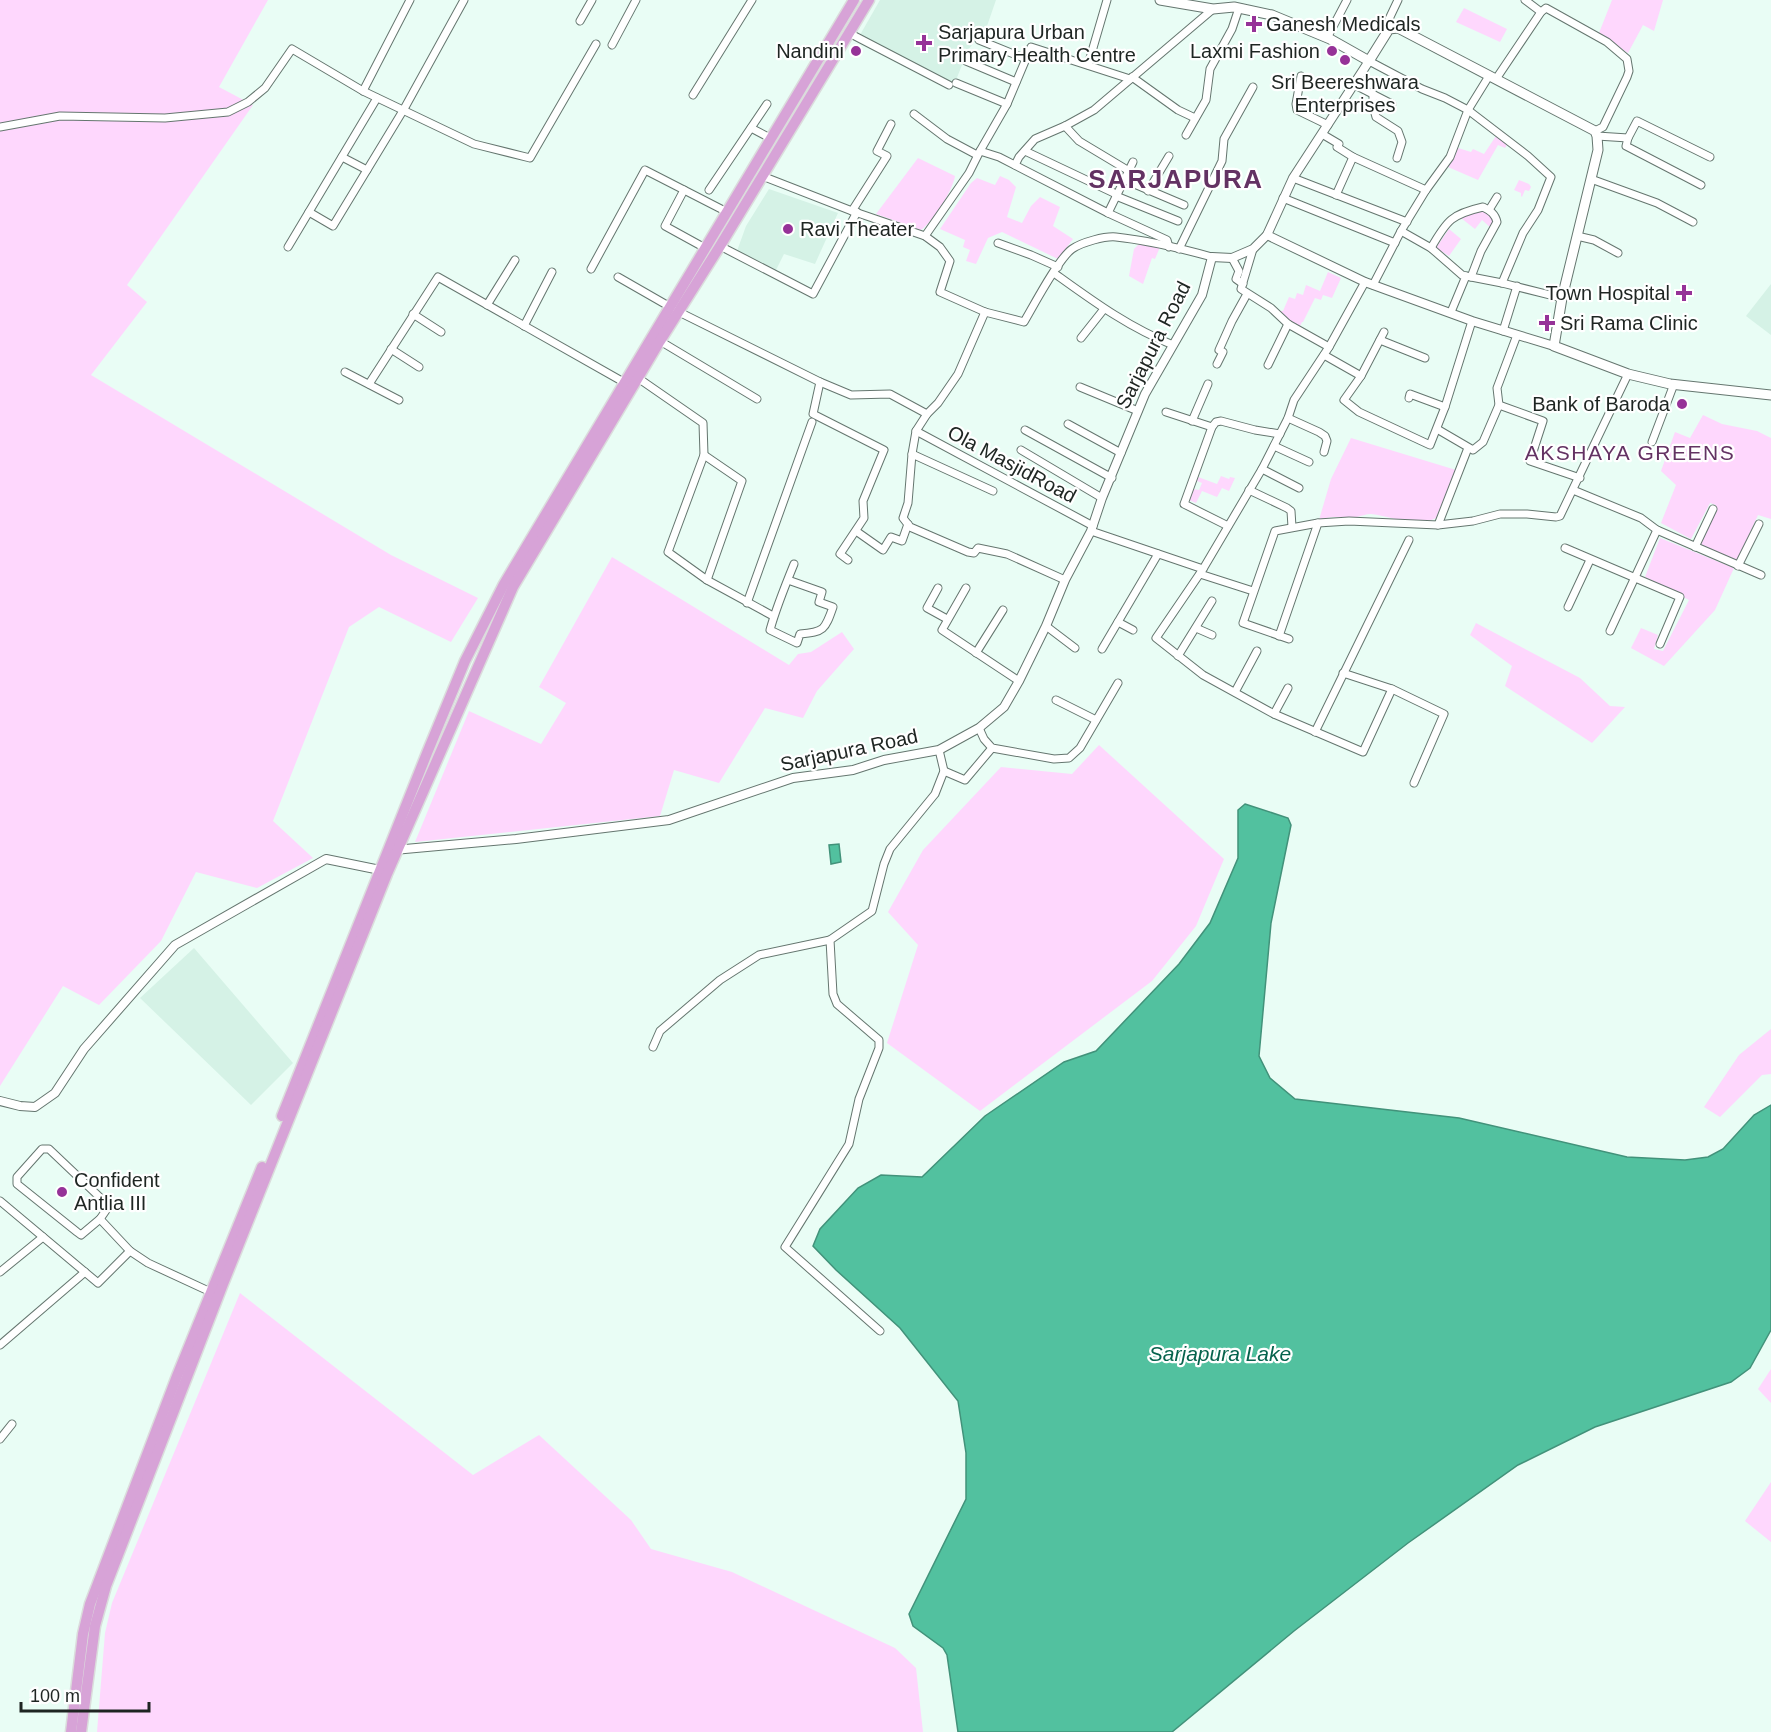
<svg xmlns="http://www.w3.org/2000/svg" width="1771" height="1732" font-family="Helvetica,sans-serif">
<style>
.built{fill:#d5f2e6}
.green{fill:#fed7fd}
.water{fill:#52c19f;stroke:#42927a;stroke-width:1.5}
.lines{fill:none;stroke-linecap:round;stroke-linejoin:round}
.minor-casing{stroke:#65766f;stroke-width:9}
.tertiary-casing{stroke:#65766f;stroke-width:10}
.secondary-casing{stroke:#65766f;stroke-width:11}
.primary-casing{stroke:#dbdcdc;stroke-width:13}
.minor{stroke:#fff;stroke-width:7}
.tertiary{stroke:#fff;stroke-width:8}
.secondary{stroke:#fff;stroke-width:9}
.primary{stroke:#d7a3d7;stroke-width:10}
.poi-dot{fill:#963298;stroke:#fff;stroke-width:2}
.labels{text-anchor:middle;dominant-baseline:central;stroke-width:4.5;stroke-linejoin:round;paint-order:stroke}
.poi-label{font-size:20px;fill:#1e2522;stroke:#fff;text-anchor:start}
.street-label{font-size:20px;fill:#1e2522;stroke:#fff}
.neighbourhood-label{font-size:21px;letter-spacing:1.5px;fill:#633263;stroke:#fff}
.water-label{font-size:21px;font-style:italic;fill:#06634d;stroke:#fff}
.district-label{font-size:26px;font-weight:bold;letter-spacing:1.5px;fill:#633263;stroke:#fff}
</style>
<rect width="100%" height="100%" fill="#e9fdf5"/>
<g class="built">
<polygon points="880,0 996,0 987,26 968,50 954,85 860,35"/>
<polygon points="769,189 838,213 815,264 784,254 776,270 737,251 746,226"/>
<polygon points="1771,284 1771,335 1746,316"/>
<polygon points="194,948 293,1063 251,1105 140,998"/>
</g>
<g class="green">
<polygon points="0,0 268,0 219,87 253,105 127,285 147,302 91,375 391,555 478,598 451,642 379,607 349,627 273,821 313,858 257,888 196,872 161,941 99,1005 63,986 0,1086"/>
<polygon points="1612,0 1663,0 1654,31 1643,25 1628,53 1599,33"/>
<polygon points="1464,8 1507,29 1500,42 1456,22"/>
<polygon points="1498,133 1508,143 1505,148 1498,145 1478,180 1448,167 1458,148 1471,152 1473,149 1484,154"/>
<path d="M 918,158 L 955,176 C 952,192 934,220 921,230 L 876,214 Z"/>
<polygon points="1000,176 1009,180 1016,187 1007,217 1022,223 1031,206 1040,197 1060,207 1053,226 1073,239 1058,259 1002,232 988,238 976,264 966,261 970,250 963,247 965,240 940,229 971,183 977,178 995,185"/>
<polygon points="1519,180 1529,184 1531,187 1529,191 1525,190 1522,197 1521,196 1521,193 1514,190"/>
<polygon points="1483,209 1495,219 1491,228 1482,220 1475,229 1461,218 1465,213"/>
<polygon points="1449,229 1461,239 1449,256 1436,248"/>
<polygon points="1140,243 1160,247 1155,259 1152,258 1143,284 1129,276 1134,249"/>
<polygon points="1328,272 1341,278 1332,298 1323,295 1321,300 1315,298 1303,322 1302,322 1300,326 1286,319 1279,311 1283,311 1289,297 1295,299 1297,293 1303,295 1306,285 1320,291"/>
<polygon points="1703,415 1722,424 1757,431 1771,438 1771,519 1758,515 1737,561 1700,545 1716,505 1710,503 1691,539 1661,523 1676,485 1661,471 1675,432 1690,438"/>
<path d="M 1351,438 L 1456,470 L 1436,518 C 1416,529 1392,516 1371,514 C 1366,514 1361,516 1357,517 C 1344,518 1332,515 1319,520 L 1331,479 Z"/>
<polygon points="1221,476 1229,479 1230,477 1235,478 1229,491 1222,488 1217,497 1202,491 1196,503 1189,500 1193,489 1199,490 1202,483 1197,481 1198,477 1217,484"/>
<polygon points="1660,538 1734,568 1715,610 1664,666 1631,648 1641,628 1658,635 1654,649 1663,651 1689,600 1645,577"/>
<polygon points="612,557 789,665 798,654 811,652 842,632 854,649 817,691 803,718 765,708 719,783 674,770 660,816 415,842 469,711 541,744 566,703 539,687"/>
<polygon points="1476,623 1580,678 1610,706 1625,707 1592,743 1505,686 1512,666 1470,635"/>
<polygon points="1099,745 1224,859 1196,926 1152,981 980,1111 887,1043 918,945 888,912 923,850 1001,767 1072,774"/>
<polygon points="1771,1029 1771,1074 1762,1075 1720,1117 1704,1107 1739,1055"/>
<polygon points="240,1293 473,1475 539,1435 631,1520 651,1549 732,1572 895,1648 916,1668 923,1732 97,1732 105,1633 112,1603"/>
<polygon points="1771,1369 1771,1403 1758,1389"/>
<polygon points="1771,1482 1771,1542 1745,1521"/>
</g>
<g class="water">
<polygon points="1245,804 1288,818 1291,825 1271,923 1259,1056 1270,1078 1295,1099 1459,1118 1627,1157 1685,1160 1708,1157 1723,1149 1754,1115 1771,1105 1771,1330 1750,1368 1731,1382 1595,1427 1518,1465 1408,1543 1294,1631 1172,1732 958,1732 947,1655 943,1648 913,1626 909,1614 966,1499 966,1453 958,1401 900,1328 836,1270 813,1246 820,1229 858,1188 881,1175 922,1177 985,1116 1064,1062 1096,1051 1179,964 1210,923 1238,858 1238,810"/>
<polygon points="839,844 841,862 831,864 829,845"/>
</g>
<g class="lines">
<g class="minor-casing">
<g id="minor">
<polyline points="1525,0 1541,12"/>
<polyline points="580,21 592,0"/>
<polyline points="1389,29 1389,19 1398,0"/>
<polyline points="849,33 949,85"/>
<polyline points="1327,38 1347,0"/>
<polyline points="979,40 1026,59"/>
<polyline points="612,45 636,0"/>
<polyline points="966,61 1016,82"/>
<polyline points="1369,61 1422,89 1445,98 1468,110 1528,156 1551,177 1538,210 1523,233 1502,283"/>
<polyline points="1088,65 1107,0"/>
<polyline points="1301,76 1296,104 1297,110 1328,125"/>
<polyline points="1132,77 1178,110 1195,118"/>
<polyline points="1496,79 1541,12 1546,8 1607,42 1627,59 1629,71 1627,77 1603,127 1595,131"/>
<polyline points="956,83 1007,104"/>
<polyline points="1353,84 1392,104"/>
<polyline points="363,91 410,0"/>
<polyline points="1373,94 1373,106 1376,117 1398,131 1402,142 1397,158"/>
<polyline points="693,95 752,0"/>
<polyline points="914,114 947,139 977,155"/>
<polyline points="1065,126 1079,141 1129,171"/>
<polyline points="0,127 60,116 165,118 228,112 248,102 265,88 292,49 363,91 474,144 530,158 596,44"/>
<polyline points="751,128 772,139"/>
<polyline points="1322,134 1339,144 1337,147 1353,157 1426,190"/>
<polyline points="1186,135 1206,100 1210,69 1232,29 1239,8"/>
<polyline points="1597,136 1628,138 1626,146 1701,185"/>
<polyline points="1628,138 1637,121 1710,157"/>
<polyline points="980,151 999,157 1108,213 1167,240 1169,247"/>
<polyline points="1025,151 1116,194"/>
<polyline points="342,157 367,170"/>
<polyline points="1015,165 1019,157 1035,139 1065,126 1094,110 1213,9"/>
<path d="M 762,176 L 852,211 L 925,236 L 940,247 L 950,261 L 940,292 L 985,312 L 1024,322 C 1034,305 1058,259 1072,249 C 1082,242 1105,236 1116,237 C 1146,240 1183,249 1212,257"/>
<polyline points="1293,178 1407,222"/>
<polyline points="1591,179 1657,203 1693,222"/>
<polyline points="1125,180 1184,205"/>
<polyline points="684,190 665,226 705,248"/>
<polyline points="709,190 767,104"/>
<polyline points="1148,191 1169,156"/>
<polyline points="1336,195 1353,157"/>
<polyline points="1116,196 1178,221"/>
<polyline points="1283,198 1395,243"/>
<polyline points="1489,210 1497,197"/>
<polyline points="852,211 887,156 877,151 891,124"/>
<polyline points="309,212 333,226 404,109 464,0"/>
<polyline points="1108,213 1133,162"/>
<polyline points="1401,231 1431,248 1462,275 1466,276 1502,283 1562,298"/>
<polyline points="925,236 969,173 980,151 1007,104 1031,47 1130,79"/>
<polyline points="1577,236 1594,240 1618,253"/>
<polyline points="998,243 1031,255 1058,267"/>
<polyline points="720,246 813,294 857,212"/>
<polyline points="288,247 377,98"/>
<path d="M 1431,248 C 1447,220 1452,214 1483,207 C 1491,211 1495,214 1497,222 L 1481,251 L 1471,277"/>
<polyline points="1179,249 1222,161 1224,139 1253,87"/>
<polyline points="1253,249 1241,289 1271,308 1288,324 1329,347"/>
<polyline points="1232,258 1239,271 1236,279 1243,284"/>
<polyline points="591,269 645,170 727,212"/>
<path d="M 1054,273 C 1093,301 1128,327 1173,345"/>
<polyline points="618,277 679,312 820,382 851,395 890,394 927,414"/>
<polyline points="1365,282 1329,347 1294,400 1288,418 1262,469 1203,569 1156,638 1203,675 1274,714 1363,752 1392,689"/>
<polyline points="1373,285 1401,231 1426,190 1450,157 1468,110 1489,76"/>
<polyline points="487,305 515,260"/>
<polyline points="985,312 958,374 938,403 927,414 916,431 912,454 908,503 903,518 910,527 968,552 974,553 978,548 1007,554 1065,580"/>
<polyline points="1451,312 1466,276"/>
<polyline points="413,314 441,332"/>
<polyline points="524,326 552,272"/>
<polyline points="1503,331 1517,286"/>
<polyline points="1384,332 1361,376 1344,400 1359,412 1430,445 1445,407 1472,321"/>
<polyline points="1081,338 1104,309"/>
<polyline points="1380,340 1425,358"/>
<polyline points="660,341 757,399"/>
<polyline points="391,349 419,367"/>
<polyline points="1324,355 1361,376"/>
<polyline points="1217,364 1223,352 1219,350 1232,321 1247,294"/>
<polyline points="1268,365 1288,324"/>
<polyline points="345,372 399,400"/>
<polyline points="638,378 703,423 704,455 668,552 707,580 773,616"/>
<polyline points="820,382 813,414 884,450 863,501 864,518 840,554 848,560"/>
<polyline points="369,384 438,277 627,384"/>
<polyline points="1080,387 1138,411"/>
<polyline points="1409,398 1410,394 1445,407"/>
<polyline points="1499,405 1543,421 1530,461 1580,478"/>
<polyline points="1166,412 1212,427"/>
<polyline points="1288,418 1319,432 1325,436 1327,441 1324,452"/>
<polyline points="1192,421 1208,384"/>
<polyline points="1068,424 1121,453"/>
<polyline points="1437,429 1473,450 1483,442 1499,405 1497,388 1517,335"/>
<polyline points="1025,430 1112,478"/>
<polyline points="916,431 1093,526"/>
<polyline points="1652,442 1674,384"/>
<polyline points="1274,446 1309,462"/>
<polyline points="1021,450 1102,498"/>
<polyline points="912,454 993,491"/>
<polyline points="704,455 742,481 707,580"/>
<polyline points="1262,469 1299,488"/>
<polyline points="1249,490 1287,508 1291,511 1292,527"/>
<polyline points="1573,490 1641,518 1657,530 1761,575"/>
<polyline points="1438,525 1468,448"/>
<polyline points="1228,526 1184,504 1212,427 1216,422 1221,421 1255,430 1280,434"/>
<polyline points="856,531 883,550 891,537 902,541 908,524"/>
<polyline points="1091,531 1203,569"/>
<polyline points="1695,547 1713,509"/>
<polyline points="1565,548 1680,597 1660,644"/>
<polyline points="1738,566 1759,524"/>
<polyline points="1200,574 1253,591"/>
<path d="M 788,580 L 822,592 L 819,602 L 833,607 C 825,630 824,632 800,634 L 797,643 L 770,630 C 776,608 785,586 794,564"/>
<polyline points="938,588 927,608 947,619"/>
<polyline points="966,588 942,630 1019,681"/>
<polyline points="747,603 812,422"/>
<polyline points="1568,607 1590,560"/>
<polyline points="1118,622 1133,630"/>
<polyline points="1046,626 1075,648"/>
<polyline points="1196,628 1212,635"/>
<polyline points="1610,631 1657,530"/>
<polyline points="1279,636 1318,523"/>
<polyline points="1289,639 1243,623 1275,531 1318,523 1349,521 1438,525 1473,521 1500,514 1527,514 1556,517 1560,516 1628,374"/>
<polyline points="1102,649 1158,554"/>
<polyline points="976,653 1003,610"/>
<polyline points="1178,656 1212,601"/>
<polyline points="1343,673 1392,689 1444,714 1414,783"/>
<polyline points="1235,692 1257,651"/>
<polyline points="1056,700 1096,720"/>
<polyline points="1274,714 1288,688"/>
<polyline points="979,728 984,739 992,748 1054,759 1069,758 1080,748 1118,683"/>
<polyline points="1315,732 1409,540"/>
<polyline points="944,771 965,780 992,748"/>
<polyline points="653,1047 660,1031 720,980 759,955 830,940"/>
<polygon points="42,1149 49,1149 109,1206 100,1219 81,1235 77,1232 17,1184 17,1177"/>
<polyline points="0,1201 98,1283 130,1251"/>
<polyline points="100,1219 130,1251 148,1263 215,1294"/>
<polyline points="0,1272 43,1237"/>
<polyline points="880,1331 785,1247 849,1144 859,1099 879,1048 879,1040 837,1004 833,994 830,940 872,911 884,864 890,849 935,794 944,771 939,750"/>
<polyline points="0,1345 85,1272"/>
<polyline points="0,1439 12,1424"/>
</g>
</g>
<g class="tertiary-casing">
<g id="tertiary">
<polyline points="1267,235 1365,282 1472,321 1554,346"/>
<polyline points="394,850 516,839 669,820 793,778 853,770 884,760 939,750 979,728 1004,707 1019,681 1046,626 1065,580 1091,531 1102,498 1145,394 1202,295 1212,257 1232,258 1253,249 1267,235 1293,178 1369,61"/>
<polyline points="0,1101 20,1106 35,1107 55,1093 84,1049 175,945 326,859 385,871"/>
</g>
</g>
<g class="secondary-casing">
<polyline id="secondary" points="1160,0 1213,9 1234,7 1272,15 1330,39 1369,61 1389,29 1398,28 1595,131 1597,136 1598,150 1562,298 1554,346 1628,374 1670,384 1771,395"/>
</g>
<g class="primary-casing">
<g id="primary">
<polyline points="282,1116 427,753 465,661 504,584 854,0"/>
<polyline points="71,1732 83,1634 90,1604 177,1376 262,1167"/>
<polyline points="81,1732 95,1626 106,1586 223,1284 387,874 513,587 660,341 720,246 869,0"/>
</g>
</g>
<use href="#minor" class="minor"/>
<use href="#tertiary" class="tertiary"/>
<use href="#secondary" class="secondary"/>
<use href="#primary" class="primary"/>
</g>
<g class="poi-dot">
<path d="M1251 15h6v6h6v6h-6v6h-6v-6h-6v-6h6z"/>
<path d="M921 34h6v6h6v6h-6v6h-6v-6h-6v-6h6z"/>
<circle cx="856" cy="51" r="6"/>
<circle cx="1332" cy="51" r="6"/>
<circle cx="1345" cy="60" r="6"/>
<circle cx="788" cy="229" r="6"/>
<path d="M1681 284h6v6h6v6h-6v6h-6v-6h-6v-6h6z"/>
<path d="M1544 314h6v6h6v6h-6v6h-6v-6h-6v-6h6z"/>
<circle cx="1682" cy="404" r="6"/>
<circle cx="62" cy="1192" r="6"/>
</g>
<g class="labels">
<g class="poi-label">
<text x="1266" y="24">Ganesh Medicals</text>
<text x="938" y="32">Sarjapura Urban<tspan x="938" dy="23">Primary Health Centre</tspan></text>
<text x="844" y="51" text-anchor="end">Nandini</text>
<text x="1320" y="51" text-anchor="end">Laxmi Fashion</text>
<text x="1345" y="82" text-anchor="middle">Sri Beereshwara<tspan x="1345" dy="23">Enterprises</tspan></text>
<text x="800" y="229">Ravi Theater</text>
<text x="1670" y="293" text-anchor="end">Town Hospital</text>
<text x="1560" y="323">Sri Rama Clinic</text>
<text x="1670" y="404" text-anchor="end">Bank of Baroda</text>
<text x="74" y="1180">Confident<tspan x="74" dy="23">Antlia III</tspan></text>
</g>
<g class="street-label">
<text transform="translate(1153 345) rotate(-63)">Sarjapura Road</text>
<text transform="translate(1012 464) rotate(28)">Ola MasjidRoad</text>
<text transform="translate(849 750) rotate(-12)">Sarjapura Road</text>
</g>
<g class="neighbourhood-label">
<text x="1630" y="452">AKSHAYA GREENS</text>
</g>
<g class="water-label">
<text x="1220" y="1353">Sarjapura Lake</text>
</g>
<g class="district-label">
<text x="1176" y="179">SARJAPURA</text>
</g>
</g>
<path d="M21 1702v9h128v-9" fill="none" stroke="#1e2522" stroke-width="3"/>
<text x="30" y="1702" font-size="18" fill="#1e2522" stroke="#ffffff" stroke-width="4.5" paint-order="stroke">100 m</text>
</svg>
